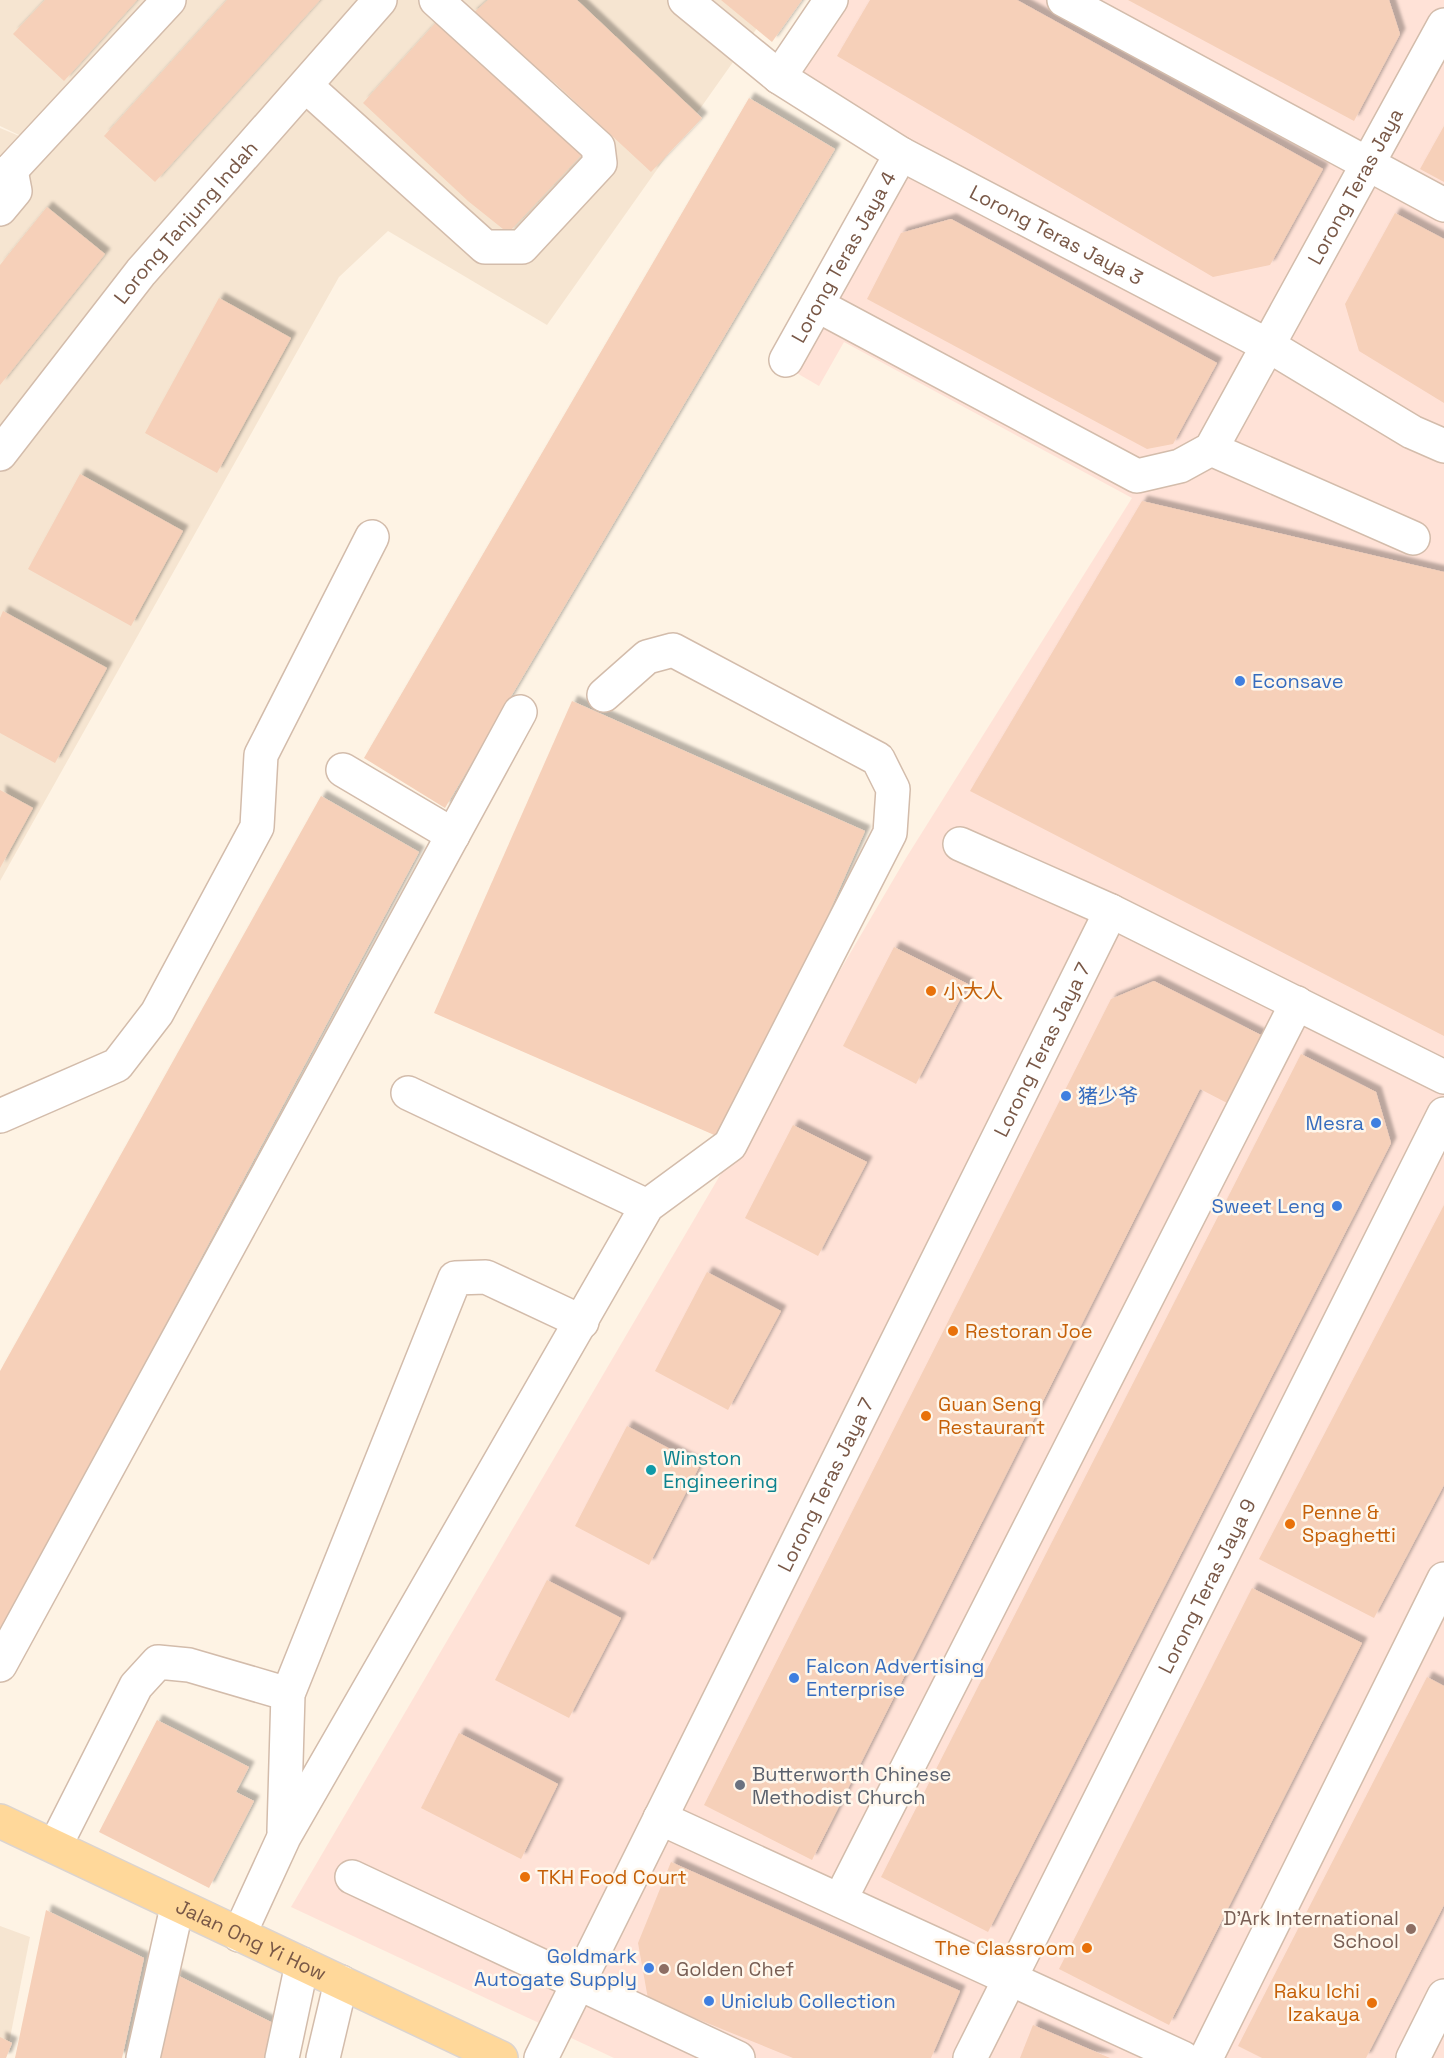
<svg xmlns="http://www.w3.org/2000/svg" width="1444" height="2058" font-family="'Space Grotesk','Noto Sans SC',sans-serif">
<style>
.residential{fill:#f6e5d1}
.commercial{fill:#ffe2d7}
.building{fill:#f6d0b9;filter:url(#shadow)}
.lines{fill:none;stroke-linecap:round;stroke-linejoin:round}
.minor-casing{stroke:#d3bcab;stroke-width:36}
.major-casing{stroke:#dcd4cf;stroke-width:36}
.minor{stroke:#fff;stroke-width:33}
.major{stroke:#ffd89a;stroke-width:33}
.shop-dot{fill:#3f7fe0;stroke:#fff7ec;stroke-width:2}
.food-dot{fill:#e8710a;stroke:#fff7ec;stroke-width:2}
.culture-dot{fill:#0f9aa8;stroke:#fff7ec;stroke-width:2}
.worship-dot{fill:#6b7280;stroke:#fff7ec;stroke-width:2}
.education-dot{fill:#8d6e63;stroke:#fff7ec;stroke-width:2}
.labels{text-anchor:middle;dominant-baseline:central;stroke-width:5;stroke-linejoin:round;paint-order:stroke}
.street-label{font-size:20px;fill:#795847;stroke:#fff7ec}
.shop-label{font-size:20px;fill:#366cbe;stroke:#fff7ec;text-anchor:start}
.food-label{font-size:20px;fill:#c56008;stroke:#fff7ec;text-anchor:start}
.culture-label{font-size:20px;fill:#0d838f;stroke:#fff7ec;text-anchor:start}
.worship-label{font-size:20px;fill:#5b616d;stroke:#fff7ec;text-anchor:start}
.education-label{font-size:20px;fill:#785e54;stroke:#fff7ec;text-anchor:end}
</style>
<defs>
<filter id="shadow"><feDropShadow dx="5.5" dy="-5.5" stdDeviation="1.5" flood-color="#0004"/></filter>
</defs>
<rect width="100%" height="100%" fill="#fef3e4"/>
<g class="residential">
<polygon points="0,0 777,0 547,325 388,231 339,277 0,881 0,128 36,143 0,126"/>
<polygon points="0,1926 30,1937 6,2058 0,2058"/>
</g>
<polygon class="commercial" points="831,0 1444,0 1444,2058 614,2058 291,1907 906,858 1132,498 844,342 819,386 783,365 901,154 779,77"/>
<g class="building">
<polygon points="45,0 137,0 64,81 13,34"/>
<polygon points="227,0 320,0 155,182 104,136"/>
<polygon points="488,0 577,0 702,118 651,172 555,83 471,15"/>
<polygon points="721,0 802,0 772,42"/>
<polygon points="870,0 1017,0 1323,169 1270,265 1213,277 837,56"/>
<polygon points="1128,0 1389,0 1400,34 1354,121"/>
<polygon points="440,18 586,150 508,233 468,201 363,103"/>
<polygon points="749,98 835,149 445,808 364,758"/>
<polygon points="1444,126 1444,182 1420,169"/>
<polygon points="47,207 105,254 0,385 0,265"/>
<polygon points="1395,213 1444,239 1444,403 1359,351 1345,304"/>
<polygon points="951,219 1217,363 1173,444 1147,449 867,299 901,233"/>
<polygon points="219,298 291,338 217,473 145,433"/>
<polygon points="80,474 183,531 131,626 28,569"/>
<polygon points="1142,501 1444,572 1444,1036 970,791"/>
<polygon points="3,611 107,668 55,763 0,733 0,618"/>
<polygon points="572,701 865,831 728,1141 434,1013"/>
<polygon points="0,790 33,808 0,868"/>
<polygon points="321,796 419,852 0,1632 0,1371"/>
<polygon points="894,947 968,984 916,1084 843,1046"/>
<polygon points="1154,981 1263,1036 1229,1104 1200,1089 812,1860 704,1805 1111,999"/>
<polygon points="1301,1054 1376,1092 1391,1143 988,1932 881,1877"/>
<polygon points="793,1125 867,1162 818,1256 745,1218"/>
<polygon points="1444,1205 1444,1485 1374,1618 1259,1559"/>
<polygon points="707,1272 781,1311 728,1410 655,1371"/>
<polygon points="627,1426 700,1465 649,1565 575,1526"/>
<polygon points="547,1580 621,1618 569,1718 495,1680"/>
<polygon points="1252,1588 1362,1643 1169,2025 1059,1969"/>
<polygon points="1427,1677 1444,1686 1444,1905 1366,2058 1262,2058 1238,2046"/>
<polygon points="157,1720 249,1767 236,1792 254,1801 209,1888 99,1832"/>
<polygon points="459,1733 558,1784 521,1859 421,1808"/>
<polygon points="671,1862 960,1991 931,2058 793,2058 648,1999 638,1943"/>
<polygon points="46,1910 144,1958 122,2058 15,2058"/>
<polygon points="175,1974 273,2023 265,2058 157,2058"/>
<polygon points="1033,2025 1110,2058 1020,2058"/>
<polygon points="0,2037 12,2043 6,2058 0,2058"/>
</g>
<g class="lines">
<g class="minor-casing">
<g id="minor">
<path id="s1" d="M 685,0 L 779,77 L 901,154 L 1269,346 L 1412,432 L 1444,446"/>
<polyline points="1064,0 1444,205"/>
<polyline points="779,77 831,0"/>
<polyline points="306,86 485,247 522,247 600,163 598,147 436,0"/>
<polyline points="11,170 169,0"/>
<polyline points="0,209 15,191 11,170"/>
<path id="s2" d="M 817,305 L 1137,476 L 1180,466 L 1211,449 L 1444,25"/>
<path id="s3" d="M 786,360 L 901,154"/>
<polyline points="1211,449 1413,538"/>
<path id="s4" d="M 0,454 L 141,272 L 380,0"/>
<polyline points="343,770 453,835"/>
<polyline points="960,844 1111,911 1444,1077"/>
<polyline points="408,1093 647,1206"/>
<polyline points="0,1116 117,1065 157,1013 257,827 261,755 372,537"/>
<polyline points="0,1665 520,712"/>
<polyline points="660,1818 1183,2058"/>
<polyline points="284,1831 288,1694 455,1278 486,1277 582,1322"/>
<polyline points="55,1846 136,1686 158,1662 189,1665 288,1694"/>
<polyline points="352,1877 738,2058"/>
<polyline points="840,1900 1297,1003"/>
<polyline points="239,1935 284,1837 647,1206 730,1145 890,833 893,789 878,759 673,650 647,657 604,695"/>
<polyline points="143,2058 177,1907"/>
<polyline points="282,2058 302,1964"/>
<polyline points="323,2058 341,1982"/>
<path id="s5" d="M 541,2058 L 1111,911"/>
<path id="s6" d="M 970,2058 L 1444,1114"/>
<polyline points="1206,2058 1444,1579"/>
<polyline points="1413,2058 1444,1996"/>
</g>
</g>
<g class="major-casing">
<g id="major">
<path id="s7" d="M 0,1821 L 501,2058"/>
</g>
</g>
<use href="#minor" class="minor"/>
<use href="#major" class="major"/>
</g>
<g class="shop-dot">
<circle cx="1240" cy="681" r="6"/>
<circle cx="1066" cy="1096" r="6"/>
<circle cx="1376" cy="1123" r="6"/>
<circle cx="1337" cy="1206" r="6"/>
<circle cx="794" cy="1678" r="6"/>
<circle cx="649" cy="1968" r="6"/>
<circle cx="709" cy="2001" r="6"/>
</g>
<g class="food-dot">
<circle cx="931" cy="991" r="6"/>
<circle cx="953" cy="1331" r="6"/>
<circle cx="926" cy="1416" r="6"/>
<circle cx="1290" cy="1524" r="6"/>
<circle cx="525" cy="1877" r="6"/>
<circle cx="1087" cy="1948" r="6"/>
<circle cx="1372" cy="2003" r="6"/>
</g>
<circle class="culture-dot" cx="651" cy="1470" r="6"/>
<circle class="worship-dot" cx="740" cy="1785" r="6"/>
<g class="education-dot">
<circle cx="1411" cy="1929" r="6"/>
<circle cx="664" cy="1969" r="6"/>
</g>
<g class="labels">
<g class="street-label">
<text stroke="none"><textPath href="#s2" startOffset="742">Lorong Teras Jaya</textPath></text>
<text stroke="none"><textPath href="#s4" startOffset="297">Lorong Tanjung Indah</textPath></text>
<text stroke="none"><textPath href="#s1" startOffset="441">Lorong Teras Jaya 3</textPath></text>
<text stroke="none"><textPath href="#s3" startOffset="118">Lorong Teras Jaya 4</textPath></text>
<text stroke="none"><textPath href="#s5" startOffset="1126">Lorong Teras Jaya 7</textPath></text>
<text stroke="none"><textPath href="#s5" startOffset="640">Lorong Teras Jaya 7</textPath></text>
<text stroke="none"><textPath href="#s6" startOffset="528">Lorong Teras Jaya 9</textPath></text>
<text stroke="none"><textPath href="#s7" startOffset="278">Jalan Ong Yi How</textPath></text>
</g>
<g class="shop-label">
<text x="1252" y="681">Econsave</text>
<text x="1078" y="1096">猪少爷</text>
<text x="1364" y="1123" text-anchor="end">Mesra</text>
<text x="1325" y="1206" text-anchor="end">Sweet Leng</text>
<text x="806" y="1666">Falcon Advertising<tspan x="806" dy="23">Enterprise</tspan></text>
<text x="637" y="1956" text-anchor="end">Goldmark<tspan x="637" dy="23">Autogate Supply</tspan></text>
<text x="721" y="2001">Uniclub Collection</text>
</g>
<g class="food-label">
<text x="943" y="991">小大人</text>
<text x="965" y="1331">Restoran Joe</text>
<text x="938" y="1404">Guan Seng<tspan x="938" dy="23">Restaurant</tspan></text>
<text x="1302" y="1512">Penne &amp;<tspan x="1302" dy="23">Spaghetti</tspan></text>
<text x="537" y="1877">TKH Food Court</text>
<text x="1075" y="1948" text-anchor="end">The Classroom</text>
<text x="1360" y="1991" text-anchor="end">Raku Ichi<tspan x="1360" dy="23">Izakaya</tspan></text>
</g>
<g class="culture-label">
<text x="663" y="1458">Winston<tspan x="663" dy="23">Engineering</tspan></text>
</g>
<g class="worship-label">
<text x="752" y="1774">Butterworth Chinese<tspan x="752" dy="23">Methodist Church</tspan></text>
</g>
<g class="education-label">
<text x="1399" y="1918">D'Ark International<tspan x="1399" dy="23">School</tspan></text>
<text x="676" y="1969" text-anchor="start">Golden Chef</text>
</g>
</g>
</svg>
